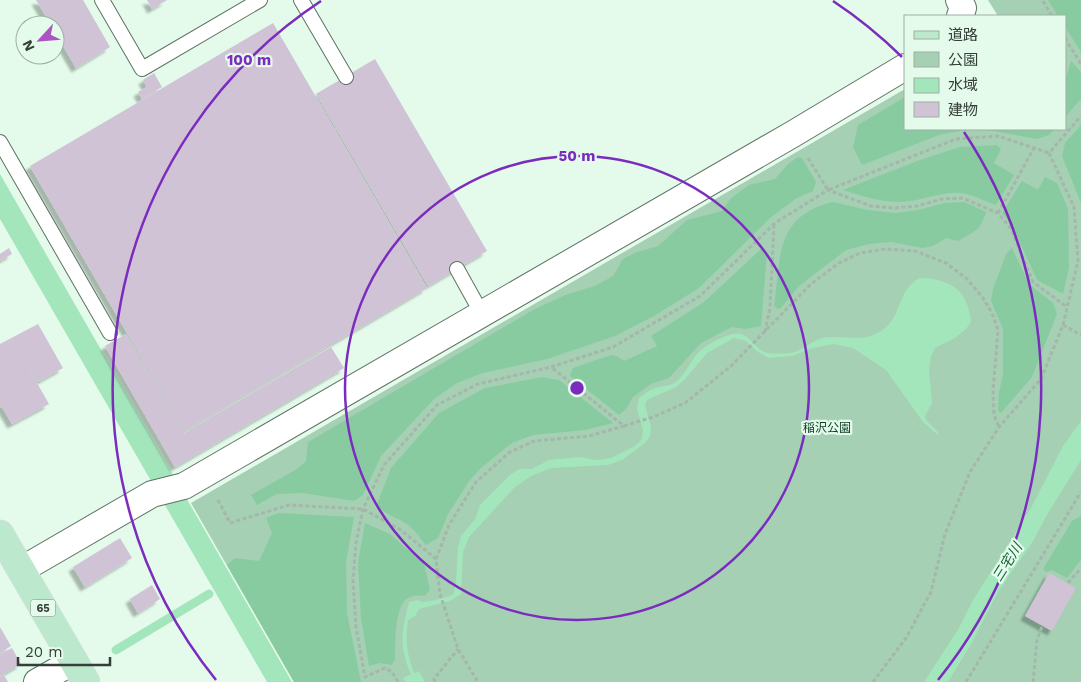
<svg xmlns="http://www.w3.org/2000/svg" width="1081" height="682" font-family="'Work Sans','Noto Sans JP',sans-serif">
<style>
.green{fill:#a5d0b4}
.forest{fill:#89cba1}
.water{fill:#a3e6bb}
.lines{fill:none;stroke-linecap:round;stroke-linejoin:round}
.stream{stroke:#a3e6bb;stroke-width:9}
.building{fill:#d1c3d6;filter:url(#shadow)}
.lane-casing{stroke:#5e7164;stroke-width:16}
.street-casing{stroke:#5e7164;stroke-width:28}
.primary-casing{stroke:#dfe0df;stroke-width:29}
.path{stroke:#a5b6ab;stroke-width:3;stroke-dasharray:4 2.5;stroke-linecap:butt}
.lane{stroke:#fff;stroke-width:14}
.street{stroke:#fff;stroke-width:26}
.primary{stroke:#bce9cd;stroke-width:28}
.ring{fill:none;stroke:#7b2cbf;stroke-width:2.5}
.labels{text-anchor:middle;dominant-baseline:central;stroke-width:4.5;stroke-linejoin:round;paint-order:stroke}
.shield{fill:#e4faeb;stroke:#6a766e;stroke-width:1}
.shield-label{font-size:11px;font-weight:bold;fill:#353e38}
.park-label{font-size:12px;fill:#0e4227;stroke:#e4faeb}
.water-label{font-size:14px;font-style:italic;fill:#146039;stroke:#e4faeb}
.centre{fill:#7b2cbf;stroke:#e4faeb;stroke-width:2.5}
.ring-label{font-size:15px;text-anchor:middle;font-weight:bold;fill:#7b2cbf;stroke:#e4faeb;stroke-width:4.5;stroke-linejoin:round;paint-order:stroke}
</style>
<defs>
<filter id="shadow"><feDropShadow dx="-4.5" dy="4.5" stdDeviation="1" flood-color="#0004"/></filter>
</defs>
<rect width="100%" height="100%" fill="#e4faeb"/>
<polygon class="green" points="988,0 1081,0 1081,682 294,682 191,503 905,89 905,129 1065,129 1065,16 998,16"/>
<g class="forest">
<polygon points="1048,0 1081,0 1081,52 1065,27 1065,16 1058,16"/>
<polygon points="1071,61 1081,72 1081,99 1065,117 1065,76 1067,75"/>
<polygon points="905,97 905,129 970,129 939,135 862,165 853,147 858,125"/>
<polygon points="1081,125 1081,203 1062,156 1065,143"/>
<polygon points="982,129 1055,129 1049,135 1037,139"/>
<path d="M 997,145 L 1001,149 L 994,163 L 1014,175 L 996,205 C 986,202 976,196 966,194 C 944,189 922,202 900,202 C 880,202 862,196 843,190 L 917,161 L 960,147 Z"/>
<polygon points="798,157 802,158 816,182 813,191 797,198 771,217 699,288 654,316 615,336 547,359 483,373 457,383 434,399 381,456 363,495 354,501 303,493 277,494 257,505 251,495 297,469 306,461 308,442 533,310 565,295 595,286 613,276 623,259 637,252 658,246 687,220 722,211 730,199 749,185 775,179 788,164"/>
<polygon points="1045,177 1057,183 1068,209 1069,268 1063,294 1037,280 1012,225 1002,213 1022,181 1038,190"/>
<path d="M 833,202 L 868,210 L 896,213 L 918,210 L 944,203 L 964,202 L 986,212 C 981,230 974,232 958,241 L 946,238 L 933,246 L 923,248 L 891,242 L 869,244 L 846,250 L 799,286 L 781,308 L 778,309 L 774,306 C 781,256 775,216 833,202 Z"/>
<polygon points="1012,248 1029,284 1053,303 1057,314 1032,377 1001,413 998,411 999,393 1003,374 1003,329 991,301 993,289 1006,254"/>
<polygon points="761,249 767,253 761,326 745,329 732,327 701,343 669,378 651,384 633,397 626,409 619,415 570,376 573,368 611,355 617,356 624,361 657,346 651,336 704,302"/>
<path d="M 542,377 L 559,380 L 613,423 L 585,430 L 533,435 L 512,443 L 481,468 L 470,480 L 448,514 L 438,538 L 426,545 C 420,538 414,529 407,524 C 397,517 383,514 377,504 L 391,468 L 439,413 L 485,388 Z"/>
<polygon points="279,513 354,517 346,562 347,613 361,682 294,682 227,565 235,558 259,561 272,533 266,518"/>
<polygon points="1081,516 1081,560 1067,578 1052,570 1046,572 1043,569 1072,521"/>
<path d="M 365,523 L 390,534 L 424,564 L 430,590 L 425,596 C 418,595 411,595 405,600 C 395,610 395,645 395,659 L 392,665 L 380,663 L 369,666 L 361,618 L 358,563 Z"/>
</g>
<g class="water">
<polygon points="0,174 292,682 267,682 0,219"/>
<path d="M 920,278 C 951,279 968,290 971,322 L 966,329 L 955,338 L 935,348 L 931,356 L 929,371 L 932,403 L 925,416 L 926,420 L 938,432 L 938,435 L 923,422 L 886,370 L 853,348 L 833,344 L 813,348 L 792,356 L 769,358 L 758,352 L 746,341 L 734,338 L 707,353 L 685,379 L 676,387 L 647,400 L 645,405 L 651,427 L 650,436 L 645,443 L 622,460 L 608,465 L 551,468 L 531,476 L 514,488 L 469,537 L 463,552 L 461,594 L 450,601 L 419,609 L 415,616 L 408,620 C 405,640 407,655 414,673 L 419,671 L 425,682 L 406,682 L 403,678 L 411,674 C 398,645 402,631 409,602 L 418,600 L 423,602 L 431,601 L 450,596 L 454,593 L 456,581 L 458,548 L 461,536 L 476,518 L 480,505 L 511,474 L 520,469 L 532,469 L 549,460 L 581,457 L 595,460 L 611,458 L 635,446 L 642,439 L 643,430 L 637,409 L 639,398 C 644,394 650,390 655,388 C 662,386 671,386 677,381 C 685,374 690,363 697,354 C 705,345 721,337 733,334 C 749,330 754,350 768,353 C 775,354 788,354 795,352 C 804,349 812,341 822,338 C 835,335 856,340 867,337 C 907,326 892,292 920,278 Z"/>
<polygon points="1081,421 1081,460 1048,513 1033,541 998,592 971,644 948,682 924,682 959,628 973,600 1031,508 1063,446"/>
</g>
<g class="lines">
<polyline class="stream" points="116,650 209,594"/>
</g>
<g class="building">
<polygon points="36,0 83,0 110,47 76,68 55,32 55,25 51,25"/>
<polygon points="147,0 167,0 152,9"/>
<polygon points="273,23 427,288 184,431 30,166"/>
<polygon points="375,59 487,251 428,286 316,94"/>
<polygon points="154,73 162,87 142,99 138,92 147,87 143,80"/>
<polygon points="9,248 12,254 0,261 0,254"/>
<polygon points="38,324 63,368 38,382 25,362 49,404 12,424 2,407 0,408 0,344"/>
<polygon points="126,334 184,433 331,347 344,368 175,467 105,346"/>
<polygon points="120,538 132,558 85,587 73,567"/>
<polygon points="1049,573 1076,588 1052,631 1025,616"/>
<polygon points="152,585 160,599 138,613 130,599"/>
<polygon points="0,627 11,646 0,653"/>
<polygon points="12,648 21,664 0,676 0,654"/>
<polygon points="4,675 8,682 0,682 0,677"/>
</g>
<g class="lines">
<g class="lane-casing">
<g id="lane">
<polyline points="102,0 142,69 260,0"/>
<polyline points="301,0 346,77"/>
<polyline points="0,142 110,333"/>
<polyline points="457,269 482,314"/>
</g>
</g>
<g class="street-casing">
<g id="street">
<polyline points="959,0 963,8 960,16"/>
<polyline points="21,570 152,494 184,486 793,134 905,67"/>
<polyline points="37,682 74,661"/>
</g>
</g>
<g class="primary-casing">
<polyline id="primary" points="0,534 86,682"/>
</g>
<g class="path">
<polyline points="1043,1 1052,16"/>
<polyline points="1065,38 1081,64"/>
<polyline points="808,158 828,190 956,139 998,136 1049,153"/>
<polyline points="998,213 1034,148"/>
<polyline points="1063,325 1078,261 1074,207 1049,153 1081,116"/>
<polyline points="765,332 770,308 774,224"/>
<polyline points="624,426 653,417 685,403 731,366 811,284 839,263 860,253 885,249 915,251 946,263 967,279 983,298 992,313 998,330 993,391 994,415 999,427"/>
<polyline points="218,500 230,523 289,505 363,509 401,530 436,559 440,594 458,649 478,682"/>
<polyline points="436,559 449,525 476,482 510,452 534,441 589,436 624,426 551,367 613,347 700,296 775,223 828,190 871,206 894,208 917,206 942,199 962,198 998,213 1011,229 1033,282 1067,307"/>
<polyline points="1068,583 1081,568"/>
<polyline points="398,682 392,672 385,668 365,677 356,627 353,581 356,543 363,509 384,465 437,405 478,384 551,367"/>
<polyline points="435,682 434,679 458,649"/>
<polyline points="873,682 906,638 931,592 945,534 970,472 999,427 1041,379 1063,325 1081,335"/>
<polyline points="966,682 1081,492"/>
<polyline points="1033,682 1037,640 1042,626"/>
</g>
<use href="#lane" class="lane"/>
<use href="#street" class="street"/>
<use href="#primary" class="primary"/>
</g>
<g class="ring">
<circle cx="577" cy="388" r="232"/>
<path d="M216 680A464 464 0 0 1 321 1M833 1A464 464 0 0 1 902 57M964 132A464 464 0 0 1 938 680"/>
</g>
<g class="labels">
<rect class="shield" x="30.5" y="599.5" width="25" height="17" rx="4"/>
<g class="shield-label">
<text x="43" y="608">65</text>
</g>
<g class="park-label">
<text x="827" y="428">稲沢公園</text>
</g>
<g class="water-label">
<text transform="translate(1007 562) rotate(-58)">三宅川</text>
</g>
</g>
<circle cx="577" cy="388" r="8" class="centre"/>
<g class="ring-label">
<text x="249" y="65">100 m</text>
<text x="577" y="161">50 m</text>
</g>
<rect x="904" y="15" width="162" height="115" fill="#e4faeb" stroke="#9eafa3"/>
<rect x="914" y="31" width="25" height="8" fill="#bce9cd" stroke="#9eafa3"/>
<text x="948" y="40" font-size="15" fill="#353e38">道路</text>
<rect x="914" y="52" width="25" height="15" fill="#a5d0b4" stroke="#9eafa3"/>
<text x="948" y="65" font-size="15" fill="#353e38">公園</text>
<rect x="914" y="78" width="25" height="15" fill="#a3e6bb" stroke="#9eafa3"/>
<text x="948" y="90" font-size="15" fill="#353e38">水域</text>
<rect x="914" y="102" width="25" height="15" fill="#d1c3d6" stroke="#9eafa3"/>
<text x="948" y="115" font-size="15" fill="#353e38">建物</text>
<g transform="translate(40 40) rotate(244)"><circle r="24" fill="#e4faeb" stroke="#9eafa3"/>
<path d="M0-4L9 19L0 12L-9 19Z" fill="#ab55c3"/>
<text y="-8" font-size="14" font-weight="bold" text-anchor="middle" fill="#353e38">N</text>
</g>
<path d="M18 657v8h92v-8" fill="none" stroke="#353e38" stroke-width="2.5"/>
<text x="25" y="657" font-size="15" fill="#353e38" stroke="#e4faeb" stroke-width="4" paint-order="stroke">20 m</text>
</svg>
